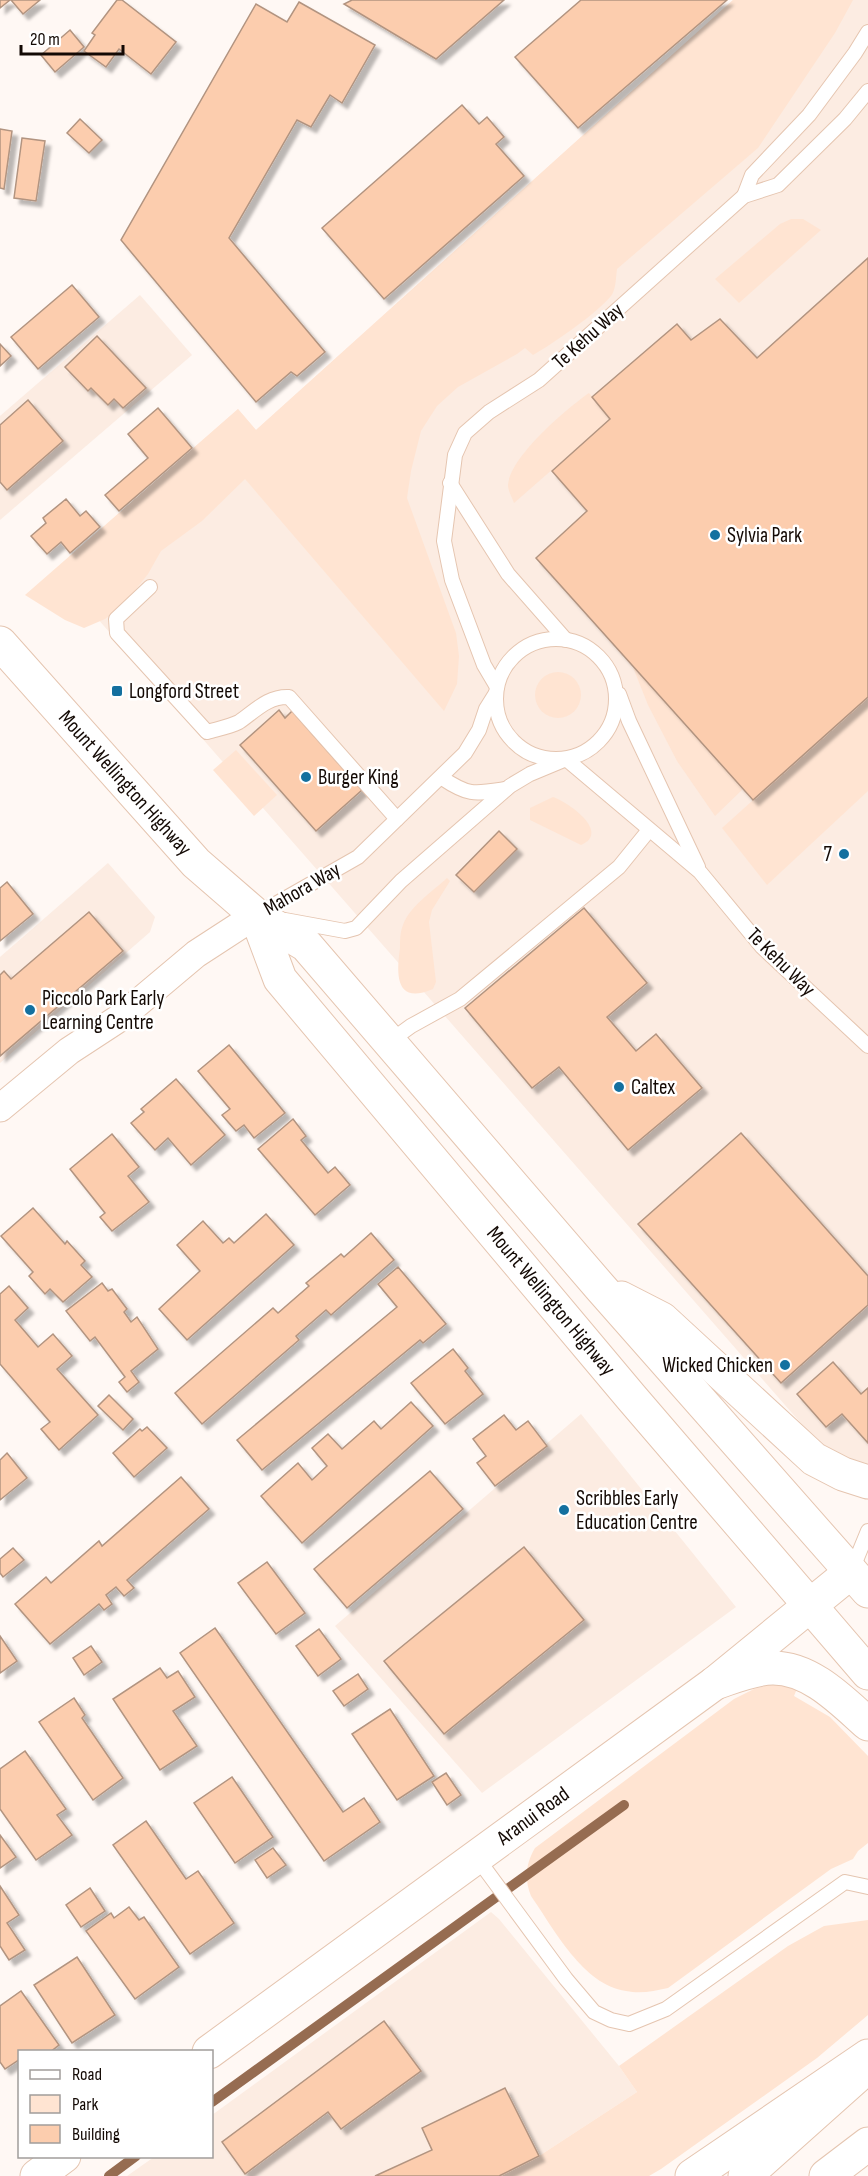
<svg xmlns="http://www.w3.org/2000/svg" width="868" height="2176" font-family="'Sofia Sans Condensed',sans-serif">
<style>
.built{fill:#fcece2}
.green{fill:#ffe4d2}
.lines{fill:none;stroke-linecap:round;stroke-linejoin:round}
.stream{stroke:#966c51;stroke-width:10}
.building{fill:#fccdae;stroke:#b29480;stroke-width:1.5;filter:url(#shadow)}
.service-casing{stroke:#e5c5b0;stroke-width:16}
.minor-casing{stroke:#e5c5b0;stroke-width:29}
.tertiary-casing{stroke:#e5c5b0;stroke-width:35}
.primary-casing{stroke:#e5c5b0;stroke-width:35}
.motorway-casing{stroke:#e5c5b0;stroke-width:35}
.service{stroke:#fff;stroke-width:14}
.minor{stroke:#fff;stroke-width:27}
.tertiary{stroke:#fff;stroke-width:33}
.primary{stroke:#fff;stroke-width:33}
.motorway{stroke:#fff;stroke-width:33}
.poi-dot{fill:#14709f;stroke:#fff;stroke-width:2}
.labels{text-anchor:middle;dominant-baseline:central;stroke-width:5;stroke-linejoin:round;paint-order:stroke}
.street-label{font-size:21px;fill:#130904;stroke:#fff}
.poi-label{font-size:21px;fill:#130904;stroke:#fff;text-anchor:start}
</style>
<defs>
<filter id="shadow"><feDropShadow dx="5.5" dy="5.5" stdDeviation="1.5" flood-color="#0004"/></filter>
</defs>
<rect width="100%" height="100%" fill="#fff8f4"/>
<g class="built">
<polygon points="733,0 868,0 868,1500 55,570 238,409 256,430"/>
<polygon points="140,295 192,355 0,520 0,416"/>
<polygon points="108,863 155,917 150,932 0,1063 0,957"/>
<polygon points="581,1414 736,1607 482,1793 335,1626"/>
<polygon points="491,1912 499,1919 619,2066 637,2092 539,2156 499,2176 127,2176 154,2157 212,2156 212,2115"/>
</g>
<g class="green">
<path d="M 733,0 L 853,0 L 835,33 L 758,148 L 617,269 C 616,276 616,290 611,296 C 596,314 554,343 533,355 L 525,348 L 517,354 L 458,387 L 437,406 L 421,431 L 411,471 L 407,498 L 456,633 L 459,656 L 457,684 L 444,711 L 245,479 L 202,521 L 161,551 L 148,574 L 124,604 L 105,619 L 84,628 L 65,620 L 25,595 L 238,409 L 256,430 Z"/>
<polygon points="791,219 803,219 821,230 739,303 715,279 780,224"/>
<path d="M 589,393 L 610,419 L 514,503 C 512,497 508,491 508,485 C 510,457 566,409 589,393 Z"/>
<polygon points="632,665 743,789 715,816 677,761 648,705"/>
<circle cx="558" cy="695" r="23"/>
<polygon points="868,697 868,791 767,885 722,828"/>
<polygon points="236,750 277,795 254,816 213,770"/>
<path d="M 553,797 C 568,802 611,832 581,845 L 530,820 L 530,808 Z"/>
<path d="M 447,878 L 450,881 L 432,910 L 429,922 L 436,982 L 433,989 C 396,1005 396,976 400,948 C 400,941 400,932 403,925 C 410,906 432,892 447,878 Z"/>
<path d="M 775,1683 L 798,1686 L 794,1696 L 830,1717 L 868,1756 L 868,1843 L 858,1851 L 853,1859 L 831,1869 L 668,1988 C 654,1991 641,1994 626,1991 C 583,1985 554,1929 531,1896 C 524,1879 526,1863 535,1848 L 734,1699 L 754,1689 Z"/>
<polygon points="868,1920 868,2015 817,2058 661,2169 649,2176 499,2176 539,2156 637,2092 619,2066 788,1946 824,1926"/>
</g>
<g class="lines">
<g class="stream">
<polyline points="212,2102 624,1805"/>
<polyline points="109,2176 136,2156"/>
</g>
</g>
<g class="building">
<polygon points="0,0 10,0 0,8"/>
<polygon points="11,0 40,0 23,14"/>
<polygon points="117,0 122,0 176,42 151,74 119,49 106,67 84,51 95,35 92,33"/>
<polygon points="352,0 504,0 436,59 344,4"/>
<polygon points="581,0 727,0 578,128 515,57"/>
<polygon points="299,2 375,45 342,103 330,95 311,127 297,120 229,238 325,352 297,376 291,372 256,402 121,240 256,4 287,22"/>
<polygon points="70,30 84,47 55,72 41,55"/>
<polygon points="462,105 479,124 487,117 504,137 496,144 524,176 384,299 322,228"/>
<polygon points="80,119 102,140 89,153 67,133"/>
<polygon points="0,129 12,131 4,189 0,188"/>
<polygon points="22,138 45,141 36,201 14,198"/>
<polygon points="868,258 868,697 753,800 536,558 587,511 552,471 610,419 592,397 677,324 691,340 720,319 757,358"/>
<polygon points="72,285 99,317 38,369 11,337"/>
<polygon points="97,336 146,388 123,408 114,399 108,405 91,388 88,391 65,367"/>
<polygon points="0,344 11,356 0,366"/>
<polygon points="28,400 63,441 7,490 0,482 0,425"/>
<polygon points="158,408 192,448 119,511 105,495 148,458 128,434"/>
<polygon points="66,499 80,516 86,511 100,527 70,553 61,542 47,554 31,536 46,523 43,518"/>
<polygon points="279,710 285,718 292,711 362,790 316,831 240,745"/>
<polygon points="499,831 517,849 474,892 456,875"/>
<polygon points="7,882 33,914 0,941 0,888"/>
<polygon points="584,908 647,983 607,1017 636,1051 656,1034 702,1088 628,1150 559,1067 532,1088 465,1008"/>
<polygon points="89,912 123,951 0,1056 0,975 4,971 11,979"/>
<polygon points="229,1045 285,1113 254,1138 244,1125 236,1131 222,1115 230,1109 198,1071"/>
<polygon points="176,1079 225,1135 191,1165 168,1138 155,1150 131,1123 144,1112 141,1109"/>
<polygon points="293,1119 306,1136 301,1140 328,1173 335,1167 350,1185 315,1215 258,1149"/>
<polygon points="741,1133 868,1276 868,1305 781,1383 638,1224"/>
<polygon points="112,1134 139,1167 128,1176 149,1202 112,1231 100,1217 105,1213 70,1169"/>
<polygon points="33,1208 65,1244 67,1241 85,1261 81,1265 92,1277 63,1302 50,1289 45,1294 29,1276 33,1272 1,1236"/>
<polygon points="266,1214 294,1245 187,1340 159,1309 200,1271 177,1245 203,1221 223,1243 229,1238 234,1243"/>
<polygon points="371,1233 394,1260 331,1315 326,1310 296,1336 299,1340 202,1424 175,1393 273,1308 278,1313 309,1286 306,1283 341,1254 344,1257"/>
<polygon points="398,1267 446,1324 423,1343 420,1340 262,1470 237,1440 397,1307 378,1284"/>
<polygon points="102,1283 108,1291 112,1289 127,1309 124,1312 131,1322 137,1317 158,1349 131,1371 139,1382 127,1392 119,1382 125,1377 95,1337 90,1341 66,1311"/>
<polygon points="9,1286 28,1308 15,1320 38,1347 53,1334 72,1356 57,1369 98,1415 59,1450 41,1429 50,1422 0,1364 0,1294"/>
<polygon points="453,1349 468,1368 465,1371 483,1394 445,1424 411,1383"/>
<polygon points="833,1362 861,1394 868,1388 868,1443 842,1414 826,1427 797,1394"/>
<polygon points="109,1395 133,1419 123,1430 98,1406"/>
<polygon points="411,1402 433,1426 302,1543 261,1496 298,1463 312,1480 327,1466 312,1448 328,1434 342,1449 374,1421 381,1429"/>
<polygon points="504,1415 516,1430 528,1421 547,1446 495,1486 477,1463 486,1456 473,1439"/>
<polygon points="147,1427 167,1448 134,1477 113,1453 140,1429 142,1431"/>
<polygon points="7,1453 27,1478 0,1500 0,1460"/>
<polygon points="430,1471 463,1509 347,1608 314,1569"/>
<polygon points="181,1477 209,1509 127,1580 134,1588 124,1596 116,1587 106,1595 112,1604 104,1610 99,1604 50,1644 15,1604 46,1577 51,1583 99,1541 102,1546"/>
<polygon points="524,1547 584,1620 444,1734 384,1661"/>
<polygon points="13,1548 24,1560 3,1577 0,1573 0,1559"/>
<polygon points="267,1562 305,1613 276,1634 238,1583"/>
<polygon points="215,1628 343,1812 364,1798 380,1822 324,1861 180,1653"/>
<polygon points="319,1629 341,1659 318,1676 296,1646"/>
<polygon points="0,1636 17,1661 0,1673"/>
<polygon points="91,1646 102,1662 84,1675 73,1658"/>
<polygon points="160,1668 167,1678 178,1671 195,1697 173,1711 197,1746 160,1770 113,1699"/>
<polygon points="358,1674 368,1689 344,1706 333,1691"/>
<polygon points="74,1698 85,1715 82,1718 123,1778 93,1800 39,1722"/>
<polygon points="390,1709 434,1776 397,1800 352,1734"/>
<polygon points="25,1751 66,1809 57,1815 72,1835 36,1860 0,1809 0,1769"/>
<polygon points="446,1773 461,1795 447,1805 432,1782"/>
<polygon points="232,1777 273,1837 235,1863 194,1803"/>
<polygon points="146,1821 186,1879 198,1871 234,1923 190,1954 113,1845"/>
<polygon points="0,1835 16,1857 0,1868"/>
<polygon points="273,1848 286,1865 267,1878 255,1860"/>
<polygon points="0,1886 19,1915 7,1923 25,1950 9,1960 0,1946"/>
<polygon points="90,1888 105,1911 81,1927 66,1905"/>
<polygon points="129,1907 139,1920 144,1917 179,1967 135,1999 86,1931 111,1913 114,1918"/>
<polygon points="77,1957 115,2015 72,2043 34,1985"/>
<polygon points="21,1991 59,2045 50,2052 20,2052 20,2059 5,2069 0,2062 0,2006"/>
<polygon points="384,2021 421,2071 341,2129 328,2112 245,2174 222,2142"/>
<polygon points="505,2088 539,2156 499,2176 375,2176 432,2150 422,2128"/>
</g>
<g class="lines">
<g class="service-casing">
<g id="service">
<polyline points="744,196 752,175 809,115 855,53 868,32"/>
<polyline points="450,483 508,574 566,640"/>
<path d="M 150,587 L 116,619 L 117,633 L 207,732 C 217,729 229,727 239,722 C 255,711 268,696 289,697 L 397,819"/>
<circle cx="556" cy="699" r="60"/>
<polyline points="497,687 484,665 452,580 444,541 455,455 465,433 489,412 539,380 744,196 778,185 845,119 868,91"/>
<polyline points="619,694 629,721 698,867"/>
<path d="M 442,778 C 469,796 474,794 506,789"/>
<polyline points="258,914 358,857 465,753 479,730 486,709 496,693"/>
<polyline points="285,920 345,931 356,928 401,881 510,786 530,774 566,759 700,872 762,947 868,1046"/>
<polyline points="389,1042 411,1026 460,999 619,867 649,830"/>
<polyline points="852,1570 868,1531"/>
<polyline points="477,1858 566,1979 594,2012 611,2020 629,2024 666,2009 845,1882 868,1887"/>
</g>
</g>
<g class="minor-casing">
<polyline id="minor" points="0,1108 69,1051 121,1017 196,954 256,915"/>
</g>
<g class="tertiary-casing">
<g id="tertiary">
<polyline points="209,2052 715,1683 851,1572"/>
<polyline points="37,2176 64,2156"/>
</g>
</g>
<g class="primary-casing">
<g id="primary">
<polyline points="0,643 196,863 256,915 306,945 600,1287 868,1591"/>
<polyline points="256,915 280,979 631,1397 868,1673"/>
<polyline points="621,1298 662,1319 814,1459 843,1474 868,1482"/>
<path d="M 715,1683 C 733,1677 754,1668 773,1668 C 811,1668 842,1701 868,1724"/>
<polyline points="745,2176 856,2077"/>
<polyline points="826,2176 868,2144"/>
</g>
</g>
<g class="motorway-casing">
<polyline id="motorway" points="692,2176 868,2056"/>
</g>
<use href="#service" class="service"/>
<use href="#minor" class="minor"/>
<use href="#tertiary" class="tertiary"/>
<use href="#primary" class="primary"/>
<use href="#motorway" class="motorway"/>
</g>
<g class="poi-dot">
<circle cx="715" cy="535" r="6"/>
<rect x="111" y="685" width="12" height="12" rx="3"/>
<circle cx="306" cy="777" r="6"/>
<circle cx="844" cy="854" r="6"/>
<circle cx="30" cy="1010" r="6"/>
<circle cx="619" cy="1087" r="6"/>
<circle cx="785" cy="1365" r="6"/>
<circle cx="564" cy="1510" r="6"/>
</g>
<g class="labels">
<g class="street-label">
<text transform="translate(588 336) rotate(-42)">Te Kehu Way</text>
<text transform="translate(125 783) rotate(48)">Mount Wellington Highway</text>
<text transform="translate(302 889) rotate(-30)">Mahora Way</text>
<text transform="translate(781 962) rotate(45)">Te Kehu Way</text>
<text transform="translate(551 1301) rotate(50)">Mount Wellington Highway</text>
<text transform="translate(533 1816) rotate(-36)">Aranui Road</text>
</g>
<g class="poi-label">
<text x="727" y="535">Sylvia Park</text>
<text x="129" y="691">Longford Street</text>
<text x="318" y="777">Burger King</text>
<text x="832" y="854" text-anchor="end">7</text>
<text x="42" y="998">Piccolo Park Early<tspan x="42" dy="24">Learning Centre</tspan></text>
<text x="631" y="1087">Caltex</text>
<text x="773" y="1365" text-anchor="end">Wicked Chicken</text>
<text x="576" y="1498">Scribbles Early<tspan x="576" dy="24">Education Centre</tspan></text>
</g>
</g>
<rect x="18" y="2050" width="195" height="108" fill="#ffffff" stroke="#a19d9b" stroke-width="1.5"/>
<rect x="30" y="2070" width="30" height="9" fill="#ffffff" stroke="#a19d9b" stroke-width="1.5"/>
<text x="72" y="2080" font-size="18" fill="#130904">Road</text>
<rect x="30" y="2095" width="30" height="18" fill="#ffe4d2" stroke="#a19d9b" stroke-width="1.5"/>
<text x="72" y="2110" font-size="18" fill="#130904">Park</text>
<rect x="30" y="2125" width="30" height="18" fill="#fccdae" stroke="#a19d9b" stroke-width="1.5"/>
<text x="72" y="2140" font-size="18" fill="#130904">Building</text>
<path d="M21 45v9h102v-9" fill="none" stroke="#130904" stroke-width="3"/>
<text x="30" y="45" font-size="18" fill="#130904" stroke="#ffffff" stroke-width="4.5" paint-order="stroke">20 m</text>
</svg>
